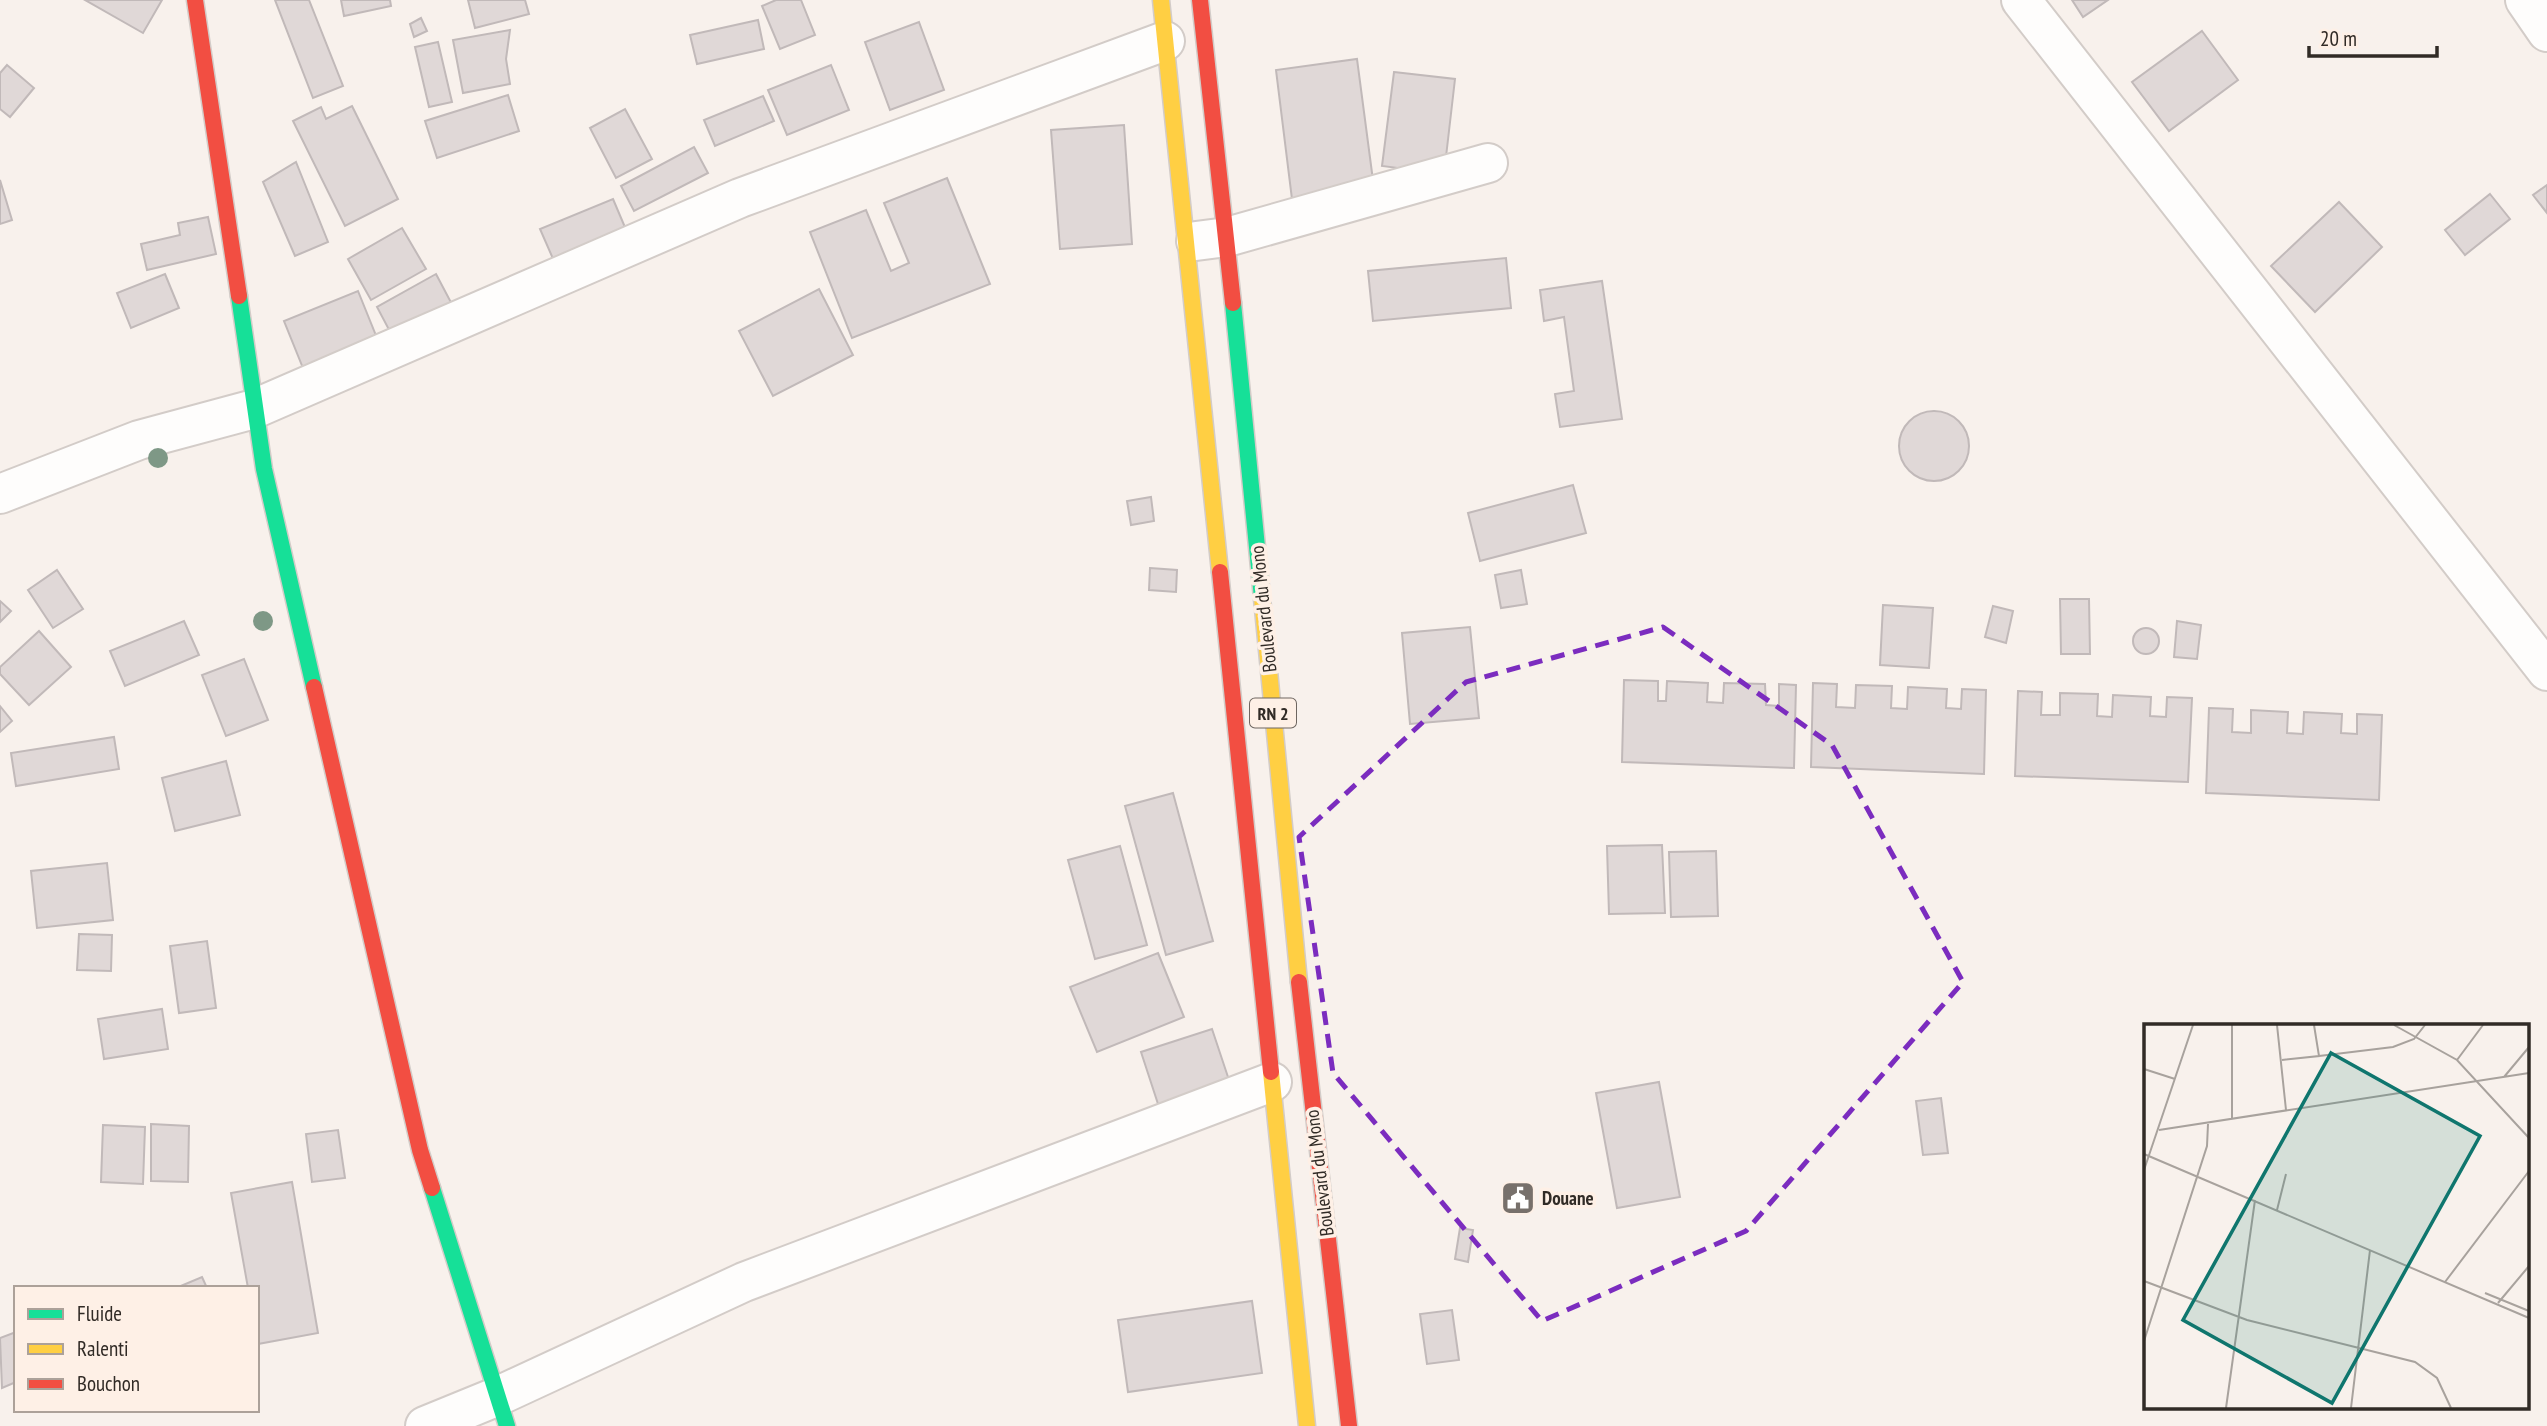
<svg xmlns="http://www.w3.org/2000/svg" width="2547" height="1426" font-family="'PT Sans Narrow',sans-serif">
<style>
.building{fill:#e0d8d7;stroke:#c1b9b9;stroke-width:2}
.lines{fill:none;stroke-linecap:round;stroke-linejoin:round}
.street-casing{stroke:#d3ccc8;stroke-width:42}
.fast-casing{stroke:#d3ccc8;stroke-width:19}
.slow-casing{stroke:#d3ccc8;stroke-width:19}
.jam-casing{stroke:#d3ccc8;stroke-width:19}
.street{stroke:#fefdfc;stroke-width:38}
.fast{stroke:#16e098;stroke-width:16}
.slow{stroke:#ffcf43;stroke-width:16}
.jam{stroke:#f24e42;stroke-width:16}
.tree{fill:#7e9886}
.marked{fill:none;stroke:#7b2cbf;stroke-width:5;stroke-dasharray:14 9;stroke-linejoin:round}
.labels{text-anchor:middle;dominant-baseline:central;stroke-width:7;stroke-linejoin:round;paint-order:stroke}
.shield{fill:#fef0e6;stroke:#6e6660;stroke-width:2}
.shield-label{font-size:18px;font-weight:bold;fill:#312b26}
.street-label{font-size:19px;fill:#312b26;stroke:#fef0e6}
.poi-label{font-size:19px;font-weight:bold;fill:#312b26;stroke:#fef0e6;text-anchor:start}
.inset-road{fill:none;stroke:#a8a29d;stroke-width:2}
.view{fill:#0f766e;fill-opacity:0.15;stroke:#0f766e;stroke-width:3.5}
.inset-edge{fill:none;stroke:#312b26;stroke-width:3.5}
</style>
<rect width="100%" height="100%" fill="#f8f1ec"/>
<g class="building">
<polygon points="85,0 162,0 143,33"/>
<polygon points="275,0 309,0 343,86 313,98"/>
<polygon points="341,0 390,0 391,6 344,16"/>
<polygon points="468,0 525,0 529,14 475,28"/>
<polygon points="776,0 801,0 815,35 780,49 762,6"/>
<polygon points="2072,0 2108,0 2083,17"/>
<polygon points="421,18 427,31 414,37 410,24"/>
<polygon points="758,20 764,49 697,64 690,35"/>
<polygon points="919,22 944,90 890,110 865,42"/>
<polygon points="510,30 506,59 510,84 463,93 453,40"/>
<polygon points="2202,31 2238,80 2169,131 2132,82"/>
<polygon points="438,42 452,102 429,107 415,47"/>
<polygon points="1357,59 1374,188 1292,199 1276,70"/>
<polygon points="7,65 34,88 10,117 0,109 0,73"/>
<polygon points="831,65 849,110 787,135 768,90"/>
<polygon points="1394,72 1455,79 1444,174 1382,166"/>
<polygon points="508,95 519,131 437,158 425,121"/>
<polygon points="763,96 774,121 715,146 704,120"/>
<polygon points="352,106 398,199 345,226 293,121 321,107 326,119"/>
<polygon points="625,109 652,159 616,178 590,128"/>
<polygon points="1124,125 1132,244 1060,249 1051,130"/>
<polygon points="694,147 708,173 634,211 621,186"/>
<polygon points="296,162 328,242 295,256 263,182"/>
<polygon points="947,178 990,284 852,338 810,232 866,210 891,271 909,263 884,203"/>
<polygon points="0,180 12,220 0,224"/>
<polygon points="2547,185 2547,213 2533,195"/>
<polygon points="2490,194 2510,219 2465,255 2445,230"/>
<polygon points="613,199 627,232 554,261 540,229"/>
<polygon points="2339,202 2382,247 2315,312 2271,266"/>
<polygon points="208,217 216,254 147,270 141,244 180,235 178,223"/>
<polygon points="402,228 426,269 371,300 348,259"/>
<polygon points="1506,258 1511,308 1373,321 1368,271"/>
<polygon points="165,274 179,308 131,328 117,293"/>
<polygon points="436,274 455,310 396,343 377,307"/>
<polygon points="1602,281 1622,419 1560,427 1555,394 1574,391 1564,317 1544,321 1540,290"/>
<polygon points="819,289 853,355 773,396 739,331"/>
<polygon points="358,291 381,348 307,378 284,321"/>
<circle cx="1934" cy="446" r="35"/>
<polygon points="1573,485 1586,533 1480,561 1468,513"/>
<polygon points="1151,497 1154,521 1131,525 1127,501"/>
<polygon points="1150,568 1177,570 1176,592 1149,590"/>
<polygon points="57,570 83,609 53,628 28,590"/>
<polygon points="1521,570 1527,604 1501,608 1495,575"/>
<polygon points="2060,599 2089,599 2090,654 2061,654"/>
<polygon points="0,601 11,611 0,622"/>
<polygon points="1883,605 1933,608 1929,668 1880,665"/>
<polygon points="1993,606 2013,611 2006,643 1985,637"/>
<polygon points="184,621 199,655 125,686 110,651"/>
<polygon points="2177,621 2201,625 2197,659 2174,657"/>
<polygon points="1470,627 1479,718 1410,724 1402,633"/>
<circle cx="2146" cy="641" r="13"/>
<polygon points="39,631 71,667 29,705 0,674 0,667"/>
<polygon points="244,659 268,720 226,736 202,675"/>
<polygon points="1624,680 1658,681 1658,701 1666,701 1667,681 1708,683 1707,702 1723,703 1724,683 1765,684 1766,705 1779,706 1779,684 1796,685 1794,768 1622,762"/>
<polygon points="1813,683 1837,684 1836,707 1855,708 1856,685 1892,686 1891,708 1907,709 1908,687 1947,689 1946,708 1961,709 1962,689 1986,690 1984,774 1811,767"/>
<polygon points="2018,691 2042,692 2041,715 2060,715 2060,693 2098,694 2097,716 2112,717 2113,695 2151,697 2150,716 2166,717 2167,697 2192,698 2188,782 2015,776"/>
<polygon points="0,706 12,721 0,732"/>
<polygon points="2209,708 2233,709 2232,732 2251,733 2251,710 2288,712 2287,733 2303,734 2304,712 2342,714 2341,733 2357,734 2357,714 2382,715 2379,800 2206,793"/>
<polygon points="114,737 119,769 16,786 11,753"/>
<polygon points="226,761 240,815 175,831 162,778"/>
<polygon points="1173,793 1213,941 1166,955 1125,806"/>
<polygon points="1662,845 1665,913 1609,914 1607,846"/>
<polygon points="1120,846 1147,945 1095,959 1068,860"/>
<polygon points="1716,851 1718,916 1671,917 1669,852"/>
<polygon points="107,863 113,920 37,928 31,871"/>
<polygon points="79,934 112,935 111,971 77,970"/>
<polygon points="207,941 216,1008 179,1013 170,946"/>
<polygon points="1158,953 1184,1017 1097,1052 1070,987"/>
<polygon points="162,1009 168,1049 104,1059 98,1019"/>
<polygon points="1212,1029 1230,1083 1159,1107 1141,1052"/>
<polygon points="1659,1082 1680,1197 1617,1208 1596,1093"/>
<polygon points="1941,1098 1948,1153 1923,1155 1916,1101"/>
<polygon points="151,1124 189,1126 188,1182 151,1181"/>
<polygon points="103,1125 145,1127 143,1184 101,1182"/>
<polygon points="338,1130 345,1178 312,1182 306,1134"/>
<polygon points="292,1182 318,1333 258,1344 257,1288 248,1288 231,1193"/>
<polygon points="1460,1228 1473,1230 1468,1262 1455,1259"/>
<polygon points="202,1277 207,1288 176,1288"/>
<polygon points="1252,1301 1262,1373 1128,1392 1118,1320"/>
<polygon points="1452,1310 1459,1360 1427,1364 1420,1314"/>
<polygon points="16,1332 16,1382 2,1388 0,1338"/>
</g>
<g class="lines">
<g class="street-casing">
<g id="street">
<polyline points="2021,0 2547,671"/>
<polyline points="2525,0 2547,32"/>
<polyline points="1196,241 1227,237 1488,163"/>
<polyline points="0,494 139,440 254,409 740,198 1165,41"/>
<polyline points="425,1426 496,1397 744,1282 1272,1082"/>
</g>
</g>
<g class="fast-casing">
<g id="fast">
<polyline points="239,296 264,469 314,687"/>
<polyline points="1233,303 1262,598"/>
<polyline points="432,1188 507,1426"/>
</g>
</g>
<g class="slow-casing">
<g id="slow">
<polyline points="1161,0 1220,572"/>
<polyline points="1262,598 1299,982"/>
<polyline points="1271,1072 1307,1426"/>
</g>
</g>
<g class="jam-casing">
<g id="jam">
<polyline points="195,0 239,296"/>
<polyline points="1200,0 1233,303"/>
<polyline points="1220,572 1271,1072"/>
<polyline points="314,687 420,1150 432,1188"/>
<polyline points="1299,982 1349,1426"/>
</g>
</g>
<use href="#street" class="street"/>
<use href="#fast" class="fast"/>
<use href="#slow" class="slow"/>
<use href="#jam" class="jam"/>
</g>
<g class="tree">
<circle cx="158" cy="458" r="10"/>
<circle cx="263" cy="621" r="10"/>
</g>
<path class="marked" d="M 1663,627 L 1832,745 L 1963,982 L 1746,1231 L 1542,1321 L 1333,1073 L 1299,837 L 1466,682 Z"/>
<defs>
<g id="civic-square" transform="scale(1.75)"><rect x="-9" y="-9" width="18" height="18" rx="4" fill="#77706b" stroke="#fef0e6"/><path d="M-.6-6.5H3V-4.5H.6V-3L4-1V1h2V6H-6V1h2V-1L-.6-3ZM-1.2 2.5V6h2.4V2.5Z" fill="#fff"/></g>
</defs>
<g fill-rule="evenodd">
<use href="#civic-square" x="1518" y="1198"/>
</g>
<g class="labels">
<rect class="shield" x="1250" y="698.5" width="46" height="29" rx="5"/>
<g class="shield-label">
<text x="1273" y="713">RN 2</text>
</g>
<g class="street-label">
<text transform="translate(1263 609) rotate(-96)">Boulevard du Mono</text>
<text transform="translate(1319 1173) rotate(-97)">Boulevard du Mono</text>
</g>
<g class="poi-label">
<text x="1542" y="1198">Douane</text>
</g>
</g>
<g transform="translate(2144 1024)">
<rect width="385" height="385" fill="#f8f1ec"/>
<path class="inset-road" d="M 88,1 L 88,95M 133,1 L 142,86M 250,1 L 313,36 L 385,114M 175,32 L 249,23 L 270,15 L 281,1M 138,36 L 175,32 L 170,1M 313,36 L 339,1M 0,45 L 31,55M 360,53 L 385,23M 15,106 L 385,49M 0,130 L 385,294M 0,146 L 49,1M 133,186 L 142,150M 0,257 L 103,296 L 271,338 L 293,354 L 307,384M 301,258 L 385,147M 341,269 L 385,287M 354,279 L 385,242M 0,317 L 63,122 L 64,100M 82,384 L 111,176M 207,384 L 226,226"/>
<path class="view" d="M 187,29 L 336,112 L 188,379 L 39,296 Z"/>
<rect width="385" height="385" class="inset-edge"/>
</g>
<rect x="14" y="1286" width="245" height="126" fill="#fef0e6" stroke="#aca199" stroke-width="2"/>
<rect x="28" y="1309" width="35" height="10" fill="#16e098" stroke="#aca199" stroke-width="2"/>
<text x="77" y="1321" font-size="21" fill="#312b26">Fluide</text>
<rect x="28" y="1344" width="35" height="10" fill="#ffcf43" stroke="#aca199" stroke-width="2"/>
<text x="77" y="1356" font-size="21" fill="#312b26">Ralenti</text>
<rect x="28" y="1379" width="35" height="10" fill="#f24e42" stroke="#aca199" stroke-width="2"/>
<text x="77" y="1391" font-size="21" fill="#312b26">Bouchon</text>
<path d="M2309 46v10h128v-10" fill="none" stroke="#312b26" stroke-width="3.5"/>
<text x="2320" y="46" font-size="21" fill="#312b26" stroke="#fef0e6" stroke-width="5" paint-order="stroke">20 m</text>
</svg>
